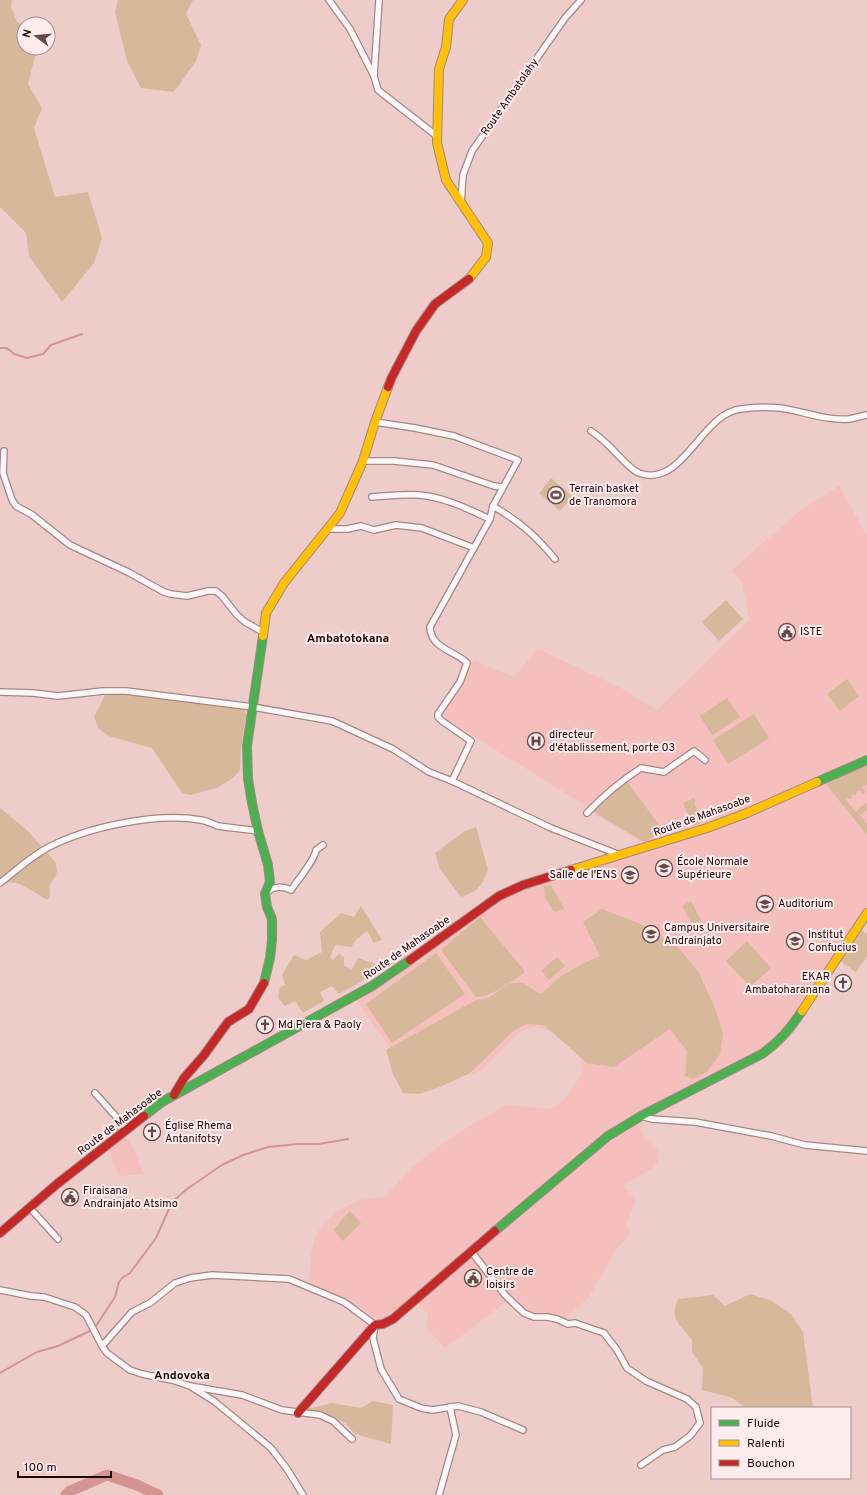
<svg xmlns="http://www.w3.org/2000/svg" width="867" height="1495" font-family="Overpass,sans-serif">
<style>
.built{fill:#f4bfbc}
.green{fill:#d7b89a}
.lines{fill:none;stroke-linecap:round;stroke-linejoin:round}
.stream{stroke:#d49592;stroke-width:2}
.river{stroke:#d49592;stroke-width:11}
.street-casing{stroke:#a38786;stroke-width:8}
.fast-casing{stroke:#a38786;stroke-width:10}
.slow-casing{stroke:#a38786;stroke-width:10}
.jam-casing{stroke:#a38786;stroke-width:10}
.street{stroke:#fcf7f7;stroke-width:5.5}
.fast{stroke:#4caf50;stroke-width:8}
.slow{stroke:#ffc107;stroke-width:8}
.jam{stroke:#c62828;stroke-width:8}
.labels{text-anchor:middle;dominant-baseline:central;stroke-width:4;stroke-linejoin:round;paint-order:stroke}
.street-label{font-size:11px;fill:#1d0405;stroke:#feedec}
.poi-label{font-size:11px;fill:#1d0405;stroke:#feedec;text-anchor:start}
.neighbourhood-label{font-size:12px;font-weight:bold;fill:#1d0405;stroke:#feedec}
</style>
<rect width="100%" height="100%" fill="#eeccca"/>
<g class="built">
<polygon points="839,486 867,536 867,908 786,1029 761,1050 728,1069 642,1111 641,1132 659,1150 659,1159 654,1167 623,1186 636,1199 626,1225 631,1234 617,1248 589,1297 566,1318 530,1312 514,1296 445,1348 427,1328 428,1314 414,1299 400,1310 382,1319 370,1316 345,1299 309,1285 311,1255 316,1235 325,1222 340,1209 361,1200 386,1196 412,1167 436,1149 458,1133 506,1105 551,1109 567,1097 581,1075 581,1060 568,1044 552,1033 538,1026 521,1031 483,1069 470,1075 405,1069 355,998 386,982 426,955 501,896 646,845 587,810 588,807 449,721 441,713 474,660 514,677 538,649 619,687 657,710 749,620 742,582 731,571 800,511"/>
<polygon points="126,1136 139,1159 138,1162 144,1174 119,1176 108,1149"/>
</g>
<g class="green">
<polygon points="0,0 12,0 11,6 17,22 24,24 24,48 37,48 28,84 42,108 34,128 55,197 88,192 102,238 94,263 62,302 29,256 26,233 0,207"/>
<polygon points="118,0 193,0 186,14 201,45 196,61 174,92 141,88 127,61 115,12"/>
<polygon points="551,478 573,497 560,511 539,493"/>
<polygon points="726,600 743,619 719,641 702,622"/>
<polygon points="847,679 859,696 840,711 827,694"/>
<polygon points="118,693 244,709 246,715 241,748 240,770 233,778 217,788 190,795 182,793 152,748 109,736 99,729 94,717 105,695"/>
<polygon points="727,698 740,717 712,735 700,716"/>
<polygon points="754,714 769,738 728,764 713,740"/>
<polygon points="866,765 867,765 867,785 862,787 866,792 863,794 859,790 855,795 853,794 851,796 852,797 850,799 848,798 846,800 856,812 861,806 864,806 863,805 865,803 867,804 867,811 866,810 862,815 861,814 860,815 867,824 867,835 826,784"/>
<polygon points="626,780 662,829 646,842 645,843 646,841 642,841 593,811"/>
<polygon points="694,798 696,802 694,803 703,822 693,826 683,803"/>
<path d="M 0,808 L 29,832 L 55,862 C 60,876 54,875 50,886 C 49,889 50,893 50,896 L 47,900 C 34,892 16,877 0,884 Z"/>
<polygon points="476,827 488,869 483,882 475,891 461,897 440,869 435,853 465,831"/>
<polygon points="551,885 564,909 554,912 545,898 544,886"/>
<polygon points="691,901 701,920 692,925 682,906"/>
<polygon points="361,906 382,940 374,943 367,931 356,940 351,947 335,945 330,957 333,960 339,954 344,957 344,966 352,969 358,958 378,965 383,969 339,994 332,986 320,992 324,1001 303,1013 295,1001 285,1006 278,998 280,987 285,985 282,975 294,955 306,960 322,952 320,932 341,913 354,917"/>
<polygon points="602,909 643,925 678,947 699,973 715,1008 723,1033 720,1054 707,1072 693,1079 685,1076 687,1051 670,1029 614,1067 587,1063 544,1025 526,1024 512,1032 470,1073 440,1087 419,1094 403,1093 393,1074 386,1050 476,1000 488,998 510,983 522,983 541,994 560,977 578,966 600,956 583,922"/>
<path d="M 480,917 L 524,970 L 524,973 C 509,982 494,996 476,997 L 441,950 Z"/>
<polygon points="862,930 867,934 867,956 856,972 840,961"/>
<polygon points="747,941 771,968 750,987 726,961"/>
<polygon points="436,953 465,994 392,1043 366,1004"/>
<polygon points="557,957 565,966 549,980 541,971"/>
<polygon points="350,1211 361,1223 343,1241 333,1230"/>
<path d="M 750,1294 L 772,1301 L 791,1314 L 803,1332 L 813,1408 L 745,1408 L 733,1398 L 702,1390 L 703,1368 L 692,1352 L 692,1340 C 680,1325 669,1319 678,1299 L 713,1295 L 725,1306 Z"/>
<polygon points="373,1401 393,1405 391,1444 355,1434 345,1423 332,1416 307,1409 332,1403 361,1408"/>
</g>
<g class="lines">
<g class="stream">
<polyline points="0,348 7,348 14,354 27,358 43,354 51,345 82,334"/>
<polyline points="0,1373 37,1352 58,1346 94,1329 115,1297 119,1282 122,1278 130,1273 156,1238 172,1202 187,1189 222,1165 243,1155 268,1147 298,1144 319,1144 348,1139"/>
</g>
<polyline class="river" points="66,1495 70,1491 107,1475 137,1485 158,1495"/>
<g class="street-casing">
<g id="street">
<polyline points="329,0 350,29 374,76 378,90 438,137"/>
<polyline points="374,76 379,0"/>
<polyline points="461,203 463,175 472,151 565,18 581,0"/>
<path d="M 375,422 L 415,428 L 454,436 L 518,460 L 493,506 L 490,519 L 430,627 C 431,649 454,650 467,663 L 460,682 L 438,714 L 438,717 L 442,721 L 471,741 L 452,781"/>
<path d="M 591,431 C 597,435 602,439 607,444 C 616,452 629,469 639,473 C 683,489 701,413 741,409 C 753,407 768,407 780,408 C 803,411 826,421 849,419 C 855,418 861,416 867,415"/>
<polyline points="4,451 3,473 12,500 16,506 31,514 70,545 128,572 164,592 171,594 187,596 208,591 216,591 222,596 237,615 245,622 263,632"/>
<polyline points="363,461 394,461 433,465 494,486 502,487"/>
<path d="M 372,497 C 388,496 404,494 419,495 C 444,497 468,509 490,519"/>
<path d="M 493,506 C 520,522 535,535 555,559"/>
<polyline points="328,529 347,529 361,526 374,530 396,525 422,528 474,548"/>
<polyline points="0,692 33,693 58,696 103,691 126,691 253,707 332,721 393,749 429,772 452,781 551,828 620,855"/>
<path d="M 587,813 C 604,795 621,781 641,768 L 664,772 L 694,751 L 705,760"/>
<path d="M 0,883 C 16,871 31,856 49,847 C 88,827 157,812 201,820 C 207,821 213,824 218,826 C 231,828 245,829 258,831"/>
<path d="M 266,893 C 273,886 283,886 291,890 C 297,881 315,860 316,850 L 323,845"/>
<polyline points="95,1093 127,1129"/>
<polyline points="641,1116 652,1119 695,1122 771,1136 805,1145 867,1151"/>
<polyline points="30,1208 58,1239"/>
<polyline points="471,1251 505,1295 524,1313 534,1317 547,1317 557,1319 568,1324 575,1323 604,1333 617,1350 627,1368 646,1381 687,1399 696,1407 700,1423 690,1436 675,1447 663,1450 641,1465"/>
<polyline points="0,1290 31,1296 44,1297 75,1307 86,1315 102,1346 107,1353 130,1370 142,1374 172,1380 190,1386 242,1395 282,1410 320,1415 333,1421 352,1439"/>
<polyline points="102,1346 132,1312 150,1303 175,1283 190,1278 212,1275 289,1279 344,1302 375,1325 373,1338 381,1369 399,1399 421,1408 432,1410 458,1406 481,1412 523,1430"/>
<polyline points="193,1388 214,1401 271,1448 287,1469 303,1495"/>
<polyline points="439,1495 456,1435 450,1407"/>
</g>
</g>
<g class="fast-casing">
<g id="fast">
<polyline points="263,636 247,746 248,779 252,803 258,831 268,865 270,882 265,894 267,907 272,919 272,940 270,958 264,983"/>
<polyline points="817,782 867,760"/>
<polyline points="144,1116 162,1102 372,986 410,960"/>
<path d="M 495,1231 L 608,1136 L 641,1116 L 762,1054 C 780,1041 790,1029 802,1011"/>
</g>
</g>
<g class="slow-casing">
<g id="slow">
<polyline points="463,0 449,19 446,47 439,69 437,143 446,180 488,243 486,257 469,279"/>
<polyline points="263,636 266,613 284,583 340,513 363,461 375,422 388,387"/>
<polyline points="571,870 707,828 747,813 817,782"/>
<polyline points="802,1011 867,913"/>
</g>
</g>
<g class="jam-casing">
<g id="jam">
<polyline points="388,387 392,377 416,331 435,304 469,279"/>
<polyline points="410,960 499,896 523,885 571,870"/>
<polyline points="174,1095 184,1078 204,1055 228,1022 249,1009 264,983"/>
<polyline points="0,1233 57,1184 144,1116"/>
<polyline points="298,1413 375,1325 383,1324 393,1319 495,1231"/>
</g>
</g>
<use href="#street" class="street"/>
<use href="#fast" class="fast"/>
<use href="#slow" class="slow"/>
<use href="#jam" class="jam"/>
</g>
<defs>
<g id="stadium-ring" transform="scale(0.9)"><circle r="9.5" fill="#feedec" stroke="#664a4a" stroke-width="1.5"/><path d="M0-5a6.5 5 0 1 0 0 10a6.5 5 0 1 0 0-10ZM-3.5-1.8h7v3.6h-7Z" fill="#664a4a"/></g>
<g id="civic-ring" transform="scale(0.9)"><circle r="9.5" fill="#feedec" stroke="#664a4a" stroke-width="1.5"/><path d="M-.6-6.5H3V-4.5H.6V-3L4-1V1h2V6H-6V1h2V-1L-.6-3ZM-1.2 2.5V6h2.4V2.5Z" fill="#664a4a"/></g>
<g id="hospital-ring" transform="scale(0.9)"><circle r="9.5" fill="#feedec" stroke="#664a4a" stroke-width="1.5"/><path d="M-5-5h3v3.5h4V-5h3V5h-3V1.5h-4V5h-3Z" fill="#664a4a"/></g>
<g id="university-ring" transform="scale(0.9)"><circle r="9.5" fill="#feedec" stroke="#664a4a" stroke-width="1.5"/><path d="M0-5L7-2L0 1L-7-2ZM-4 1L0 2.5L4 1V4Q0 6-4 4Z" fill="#664a4a"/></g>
<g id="church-ring" transform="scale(0.9)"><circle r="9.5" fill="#feedec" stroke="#664a4a" stroke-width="1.5"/><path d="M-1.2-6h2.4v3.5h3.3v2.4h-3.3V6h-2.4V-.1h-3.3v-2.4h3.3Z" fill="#664a4a"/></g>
</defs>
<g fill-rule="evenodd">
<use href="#stadium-ring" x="556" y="495"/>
<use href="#civic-ring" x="787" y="632"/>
<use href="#hospital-ring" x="536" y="741"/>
<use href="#university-ring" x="664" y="868"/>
<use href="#university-ring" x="630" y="875"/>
<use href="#university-ring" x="765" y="904"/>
<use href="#university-ring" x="651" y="934"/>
<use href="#university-ring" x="795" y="941"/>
<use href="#church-ring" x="843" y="983"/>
<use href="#church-ring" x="265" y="1025"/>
<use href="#church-ring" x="152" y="1132"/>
<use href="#civic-ring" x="70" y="1197"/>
<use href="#civic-ring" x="473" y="1278"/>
</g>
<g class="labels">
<g class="street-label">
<text transform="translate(510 97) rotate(-55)">Route Ambatolahy</text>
<text transform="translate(702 816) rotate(-20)">Route de Mahasoabe</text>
<text transform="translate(407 948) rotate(-35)">Route de Mahasoabe</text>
<text transform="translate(120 1122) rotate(-37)">Route de Mahasoabe</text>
</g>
<g class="poi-label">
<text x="569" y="489">Terrain basket<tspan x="569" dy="13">de Tranomora</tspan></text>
<text x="800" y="632">ISTE</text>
<text x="549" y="735">directeur<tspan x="549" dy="13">d'établissement, porte 03</tspan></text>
<text x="677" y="862">École Normale<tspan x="677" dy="13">Supérieure</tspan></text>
<text x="617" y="875" text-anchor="end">Salle de l'ENS</text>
<text x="778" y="904">Auditorium</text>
<text x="664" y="928">Campus Universitaire<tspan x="664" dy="13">Andrainjato</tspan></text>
<text x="808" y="935">Institut<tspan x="808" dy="13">Confucius</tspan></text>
<text x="830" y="977" text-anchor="end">EKAR<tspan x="830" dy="13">Ambatoharanana</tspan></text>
<text x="278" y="1025">Md Piera &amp; Paoly</text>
<text x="165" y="1126">Église Rhema<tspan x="165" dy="13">Antanifotsy</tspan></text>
<text x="83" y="1191">Firaisana<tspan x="83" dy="13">Andrainjato Atsimo</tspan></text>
<text x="486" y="1272">Centre de<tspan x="486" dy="13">loisirs</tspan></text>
</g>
<g class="neighbourhood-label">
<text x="348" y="639">Ambatotokana</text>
<text x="182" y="1376">Andovoka</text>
</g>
</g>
<rect x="711" y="1407" width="140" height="72" fill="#feedec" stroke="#a49090"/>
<rect x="719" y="1420" width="20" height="6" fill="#4caf50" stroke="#a49090"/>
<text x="747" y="1427" font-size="12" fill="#1d0405">Fluide</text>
<rect x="719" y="1440" width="20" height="6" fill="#ffc107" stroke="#a49090"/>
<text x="747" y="1447" font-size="12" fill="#1d0405">Ralenti</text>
<rect x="719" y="1460" width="20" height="6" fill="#c62828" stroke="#a49090"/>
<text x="747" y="1467" font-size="12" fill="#1d0405">Bouchon</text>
<g transform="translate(36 36) rotate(286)"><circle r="19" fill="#feedec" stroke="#a49090"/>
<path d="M0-3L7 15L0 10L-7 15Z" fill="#664a4a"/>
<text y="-6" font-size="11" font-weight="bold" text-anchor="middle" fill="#1d0405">N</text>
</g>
<path d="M18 1471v6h93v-6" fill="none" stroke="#1d0405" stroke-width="2"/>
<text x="24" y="1471" font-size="12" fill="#1d0405" stroke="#feedec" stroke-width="3" paint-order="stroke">100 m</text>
</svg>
